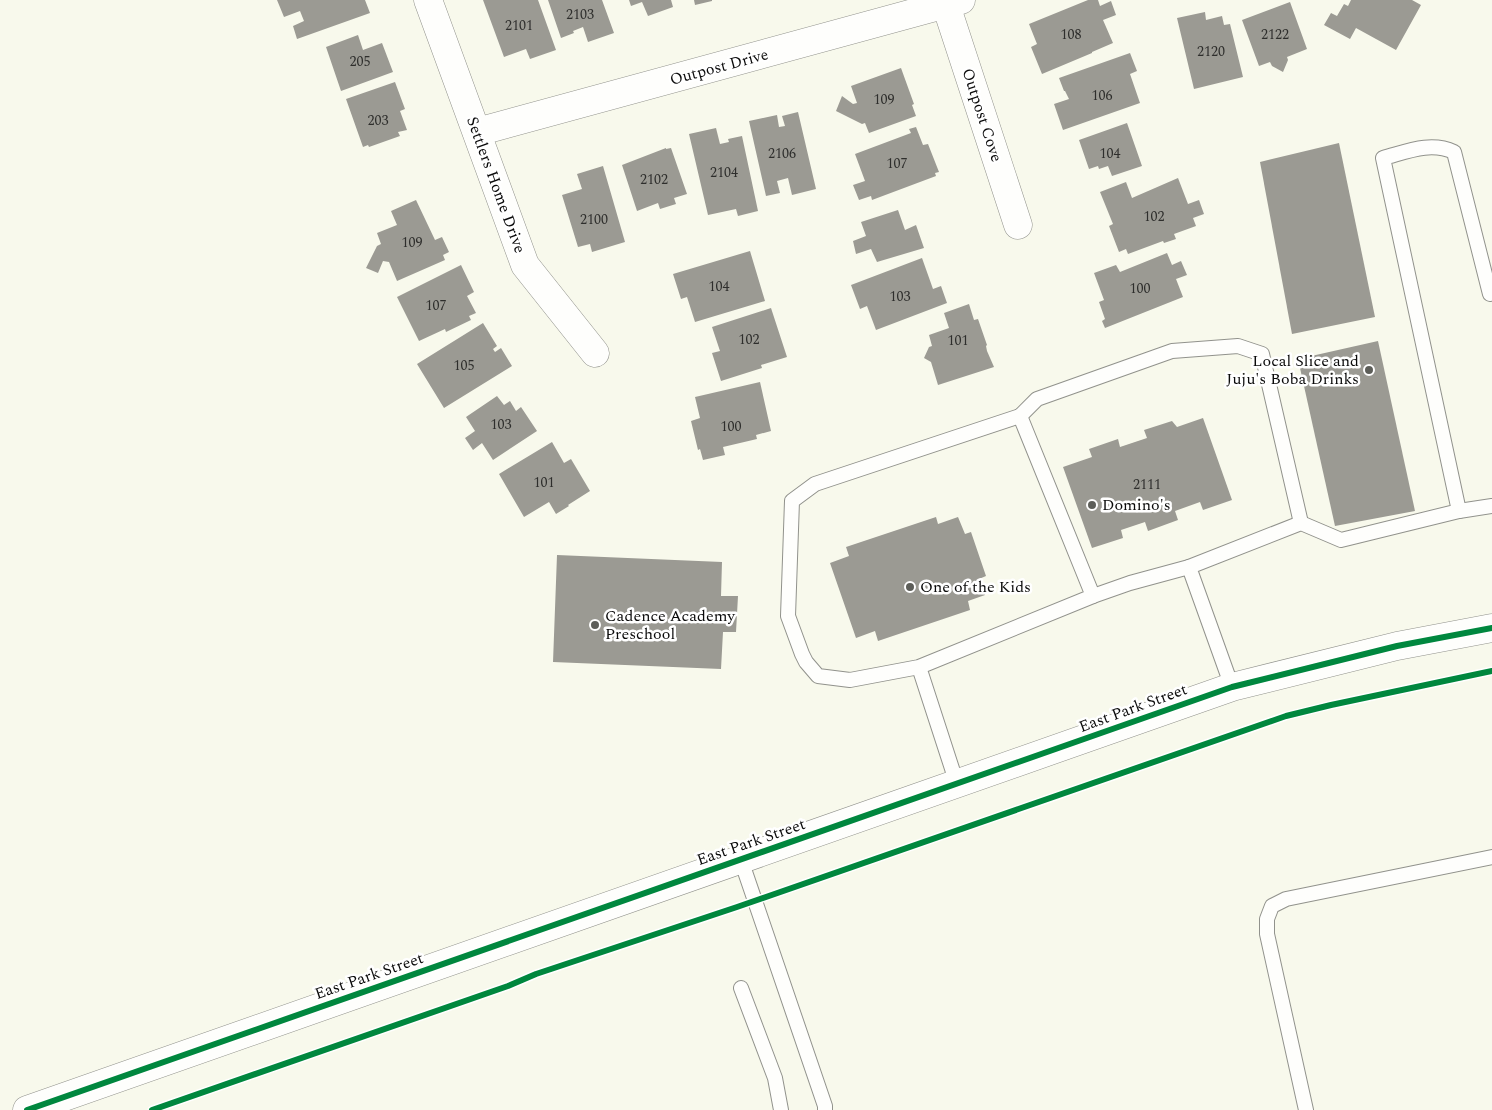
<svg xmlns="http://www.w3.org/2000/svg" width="1492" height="1110" font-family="Spectral,serif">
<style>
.building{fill:#9b9a93}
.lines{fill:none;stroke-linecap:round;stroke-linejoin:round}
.service-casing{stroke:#91928c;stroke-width:16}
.minor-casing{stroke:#91928c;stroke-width:29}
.tertiary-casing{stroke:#91928c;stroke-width:29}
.service{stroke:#fefefc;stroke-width:14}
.minor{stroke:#fefefc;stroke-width:28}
.tertiary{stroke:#fefefc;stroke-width:28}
.cycleway-casing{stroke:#fff;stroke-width:9}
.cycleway{stroke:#00873e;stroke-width:6}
.poi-dot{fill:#5d5e59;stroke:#fff;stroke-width:2}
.labels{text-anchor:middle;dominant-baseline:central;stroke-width:5;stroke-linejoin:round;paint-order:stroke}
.number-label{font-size:14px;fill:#2e2e2c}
.street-label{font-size:16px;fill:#0a0a0a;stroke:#fff}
.poi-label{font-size:16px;fill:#0a0a0a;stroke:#fff;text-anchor:start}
</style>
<rect width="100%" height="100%" fill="#f8f9ec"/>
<g class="building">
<polygon points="277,0 365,0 370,13 297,39 293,26 304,21 300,11 284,17"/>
<polygon points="483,0 538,0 556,50 530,59 526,49 504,57"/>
<polygon points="548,0 602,0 614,33 588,42 583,27 573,31 574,33 561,38"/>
<polygon points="629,0 671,0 673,7 648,16 642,2 631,6"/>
<polygon points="694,0 712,0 712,1 695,5"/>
<polygon points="1088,0 1098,0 1100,6 1111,1 1116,15 1103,20 1113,43 1092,52 1092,53 1042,74 1031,47 1037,44 1029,24"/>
<polygon points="1351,0 1412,0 1421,5 1396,50 1356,28 1350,39 1324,25 1331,13 1337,16 1344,4 1348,6"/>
<polygon points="1290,2 1307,49 1287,57 1288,60 1283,72 1272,66 1270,62 1259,66 1242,20"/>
<polygon points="1205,12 1206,20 1222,16 1224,25 1230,24 1243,77 1194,89 1177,18"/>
<polygon points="358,35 363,50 382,43 393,72 341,91 326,47"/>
<polygon points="1130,53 1137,71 1130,74 1140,103 1063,130 1054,104 1069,99 1065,91 1064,91 1059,78"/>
<polygon points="901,68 914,104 912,105 916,116 869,133 865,123 862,124 836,111 842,96 853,104 857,103 851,86"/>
<polygon points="395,82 405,109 400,111 407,130 398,132 400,136 369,147 368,145 363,147 346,99"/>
<polygon points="798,112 816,189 792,195 788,178 777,181 780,193 766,196 749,121 777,115 779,127 785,126 782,116"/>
<polygon points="1127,123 1142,166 1112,176 1108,166 1099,169 1098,166 1089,169 1079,140"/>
<polygon points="916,127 923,145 928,144 939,172 935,173 936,176 872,200 871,196 859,200 853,185 865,181 855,154 911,133 909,129"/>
<polygon points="716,128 720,144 729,142 728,139 742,136 758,211 738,216 736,209 708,215 689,134"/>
<polygon points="1339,143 1375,317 1292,334 1260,162"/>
<polygon points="666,148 666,149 671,148 687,194 674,198 676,204 660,209 658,203 637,211 622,165"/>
<polygon points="603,166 625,242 592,252 590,244 578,247 562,195 582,189 577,174"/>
<polygon points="1178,178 1188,204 1199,200 1204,214 1193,218 1196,226 1174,234 1176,239 1164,243 1163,241 1128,254 1126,249 1119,252 1109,226 1113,224 1100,192 1126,182 1132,198"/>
<polygon points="416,200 435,240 442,237 449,252 443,255 445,260 397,281 389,262 383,261 378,273 366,268 377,246 381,244 377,233 397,225 391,211"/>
<polygon points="898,210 905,230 916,225 924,248 877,262 871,249 856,254 853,241 866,236 861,222"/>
<polygon points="750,251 765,301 695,322 687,297 681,299 673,274"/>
<polygon points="1167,253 1172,265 1181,261 1187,275 1176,279 1183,297 1105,328 1102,321 1105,319 1099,302 1104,300 1094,273 1116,265 1120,272"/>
<polygon points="922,258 933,289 941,286 947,303 876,330 867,306 860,309 851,285"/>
<polygon points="461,265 474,292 467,296 476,313 469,316 471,320 446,332 445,329 419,341 397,297"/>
<polygon points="969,304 974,320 978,319 987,345 986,346 987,351 994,367 938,385 931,362 924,358 929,347 932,346 929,335 949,328 944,313"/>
<polygon points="771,308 787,357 761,365 762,368 721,381 712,353 720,351 712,327"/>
<polygon points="483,323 497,346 493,349 495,352 501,348 512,366 444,408 417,364"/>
<polygon points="1378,341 1415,511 1335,526 1298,359"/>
<polygon points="760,382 771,431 756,435 757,439 723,447 725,455 703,460 700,449 698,450 691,421 700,418 695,397"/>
<polygon points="497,396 504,405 510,401 516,411 521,407 537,431 493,460 482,443 473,450 465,438 475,431 466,417"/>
<polygon points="1203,418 1232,500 1203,510 1200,502 1175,511 1178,520 1148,531 1145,522 1121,530 1123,538 1092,548 1063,467 1092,457 1089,449 1118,439 1120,447 1147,438 1144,430 1172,421 1177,427"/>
<polygon points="552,442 564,463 571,459 590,491 568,505 569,506 556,514 549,502 524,517 499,474"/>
<polygon points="936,517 938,524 958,517 965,534 971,532 986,576 979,579 985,595 968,601 970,610 878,641 875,631 856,638 830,563 849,556 846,547"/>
<polygon points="557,555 722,562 721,596 738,596 736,632 723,632 721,669 553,662"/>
</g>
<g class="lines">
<g class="service-casing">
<g id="service">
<polyline points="1020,416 1037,399 1172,351 1238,346 1262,354 1301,523"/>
<polyline points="1459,511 1492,506"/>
<polyline points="1093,596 1130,583 1189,567"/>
<polyline points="919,667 1093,596 1020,416 815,484 792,501 788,616 802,654 806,662 818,676 850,680 919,667 957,784"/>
<path d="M 1232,687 L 1189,567 L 1301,523 L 1341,540 L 1459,511 L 1383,158 C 1406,152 1430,141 1454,152 L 1490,294 L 1492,293"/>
<polyline points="741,860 825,1106 825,1110"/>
<polyline points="741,988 775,1078 781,1110"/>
<polyline points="1306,1110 1267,934 1267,919 1272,906 1286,899 1492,857"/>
</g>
</g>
<g class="minor-casing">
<g id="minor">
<polyline points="428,0 525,265 595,353"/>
<polyline points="946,5 1018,225"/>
<polyline points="477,132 961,0"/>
</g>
</g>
<g class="tertiary-casing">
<polyline id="tertiary" points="27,1110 1232,687 1397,646 1492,628"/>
</g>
<use href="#service" class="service"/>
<use href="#minor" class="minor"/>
<use href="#tertiary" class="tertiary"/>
<g class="cycleway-casing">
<g id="cycleway">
<polyline points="27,1110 1232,687 1397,646 1492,628"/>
<polyline points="152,1110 508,986 536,974 737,907 1286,716 1331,705 1492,671"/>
</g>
</g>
<use href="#cycleway" class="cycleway"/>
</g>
<g class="poi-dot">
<circle cx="1369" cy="370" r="5"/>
<circle cx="1092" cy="505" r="5"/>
<circle cx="910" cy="587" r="5"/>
<circle cx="595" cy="625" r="5"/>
</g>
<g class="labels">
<g class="number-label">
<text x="580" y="14">2103</text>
<text x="519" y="25">2101</text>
<text x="1071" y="34">108</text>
<text x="1275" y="34">2122</text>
<text x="1211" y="51">2120</text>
<text x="360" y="61">205</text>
<text x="1102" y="95">106</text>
<text x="884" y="99">109</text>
<text x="378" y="120">203</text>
<text x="782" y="153">2106</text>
<text x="1110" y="153">104</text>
<text x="897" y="163">107</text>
<text x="724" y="172">2104</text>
<text x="654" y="179">2102</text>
<text x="1154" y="216">102</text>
<text x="594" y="219">2100</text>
<text x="412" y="242">109</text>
<text x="719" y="286">104</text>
<text x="1140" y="288">100</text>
<text x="900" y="296">103</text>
<text x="436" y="305">107</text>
<text x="749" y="339">102</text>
<text x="958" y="340">101</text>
<text x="464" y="365">105</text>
<text x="501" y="424">103</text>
<text x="731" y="426">100</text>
<text x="544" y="482">101</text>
<text x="1147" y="484">2111</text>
</g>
<g class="street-label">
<text transform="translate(719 67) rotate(-15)">Outpost Drive</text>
<text transform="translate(982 115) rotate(72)">Outpost Cove</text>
<text transform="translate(496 185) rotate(70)">Settlers Home Drive</text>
<text transform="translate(1133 708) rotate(-20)">East Park Street</text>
<text transform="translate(751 842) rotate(-19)">East Park Street</text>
<text transform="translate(369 976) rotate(-19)">East Park Street</text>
</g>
<g class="poi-label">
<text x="1359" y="361" text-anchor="end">Local Slice and<tspan x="1359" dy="18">Juju's Boba Drinks</tspan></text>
<text x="1102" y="505">Domino's</text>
<text x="920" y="587">One of the Kids</text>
<text x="605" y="616">Cadence Academy<tspan x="605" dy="18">Preschool</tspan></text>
</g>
</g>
</svg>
